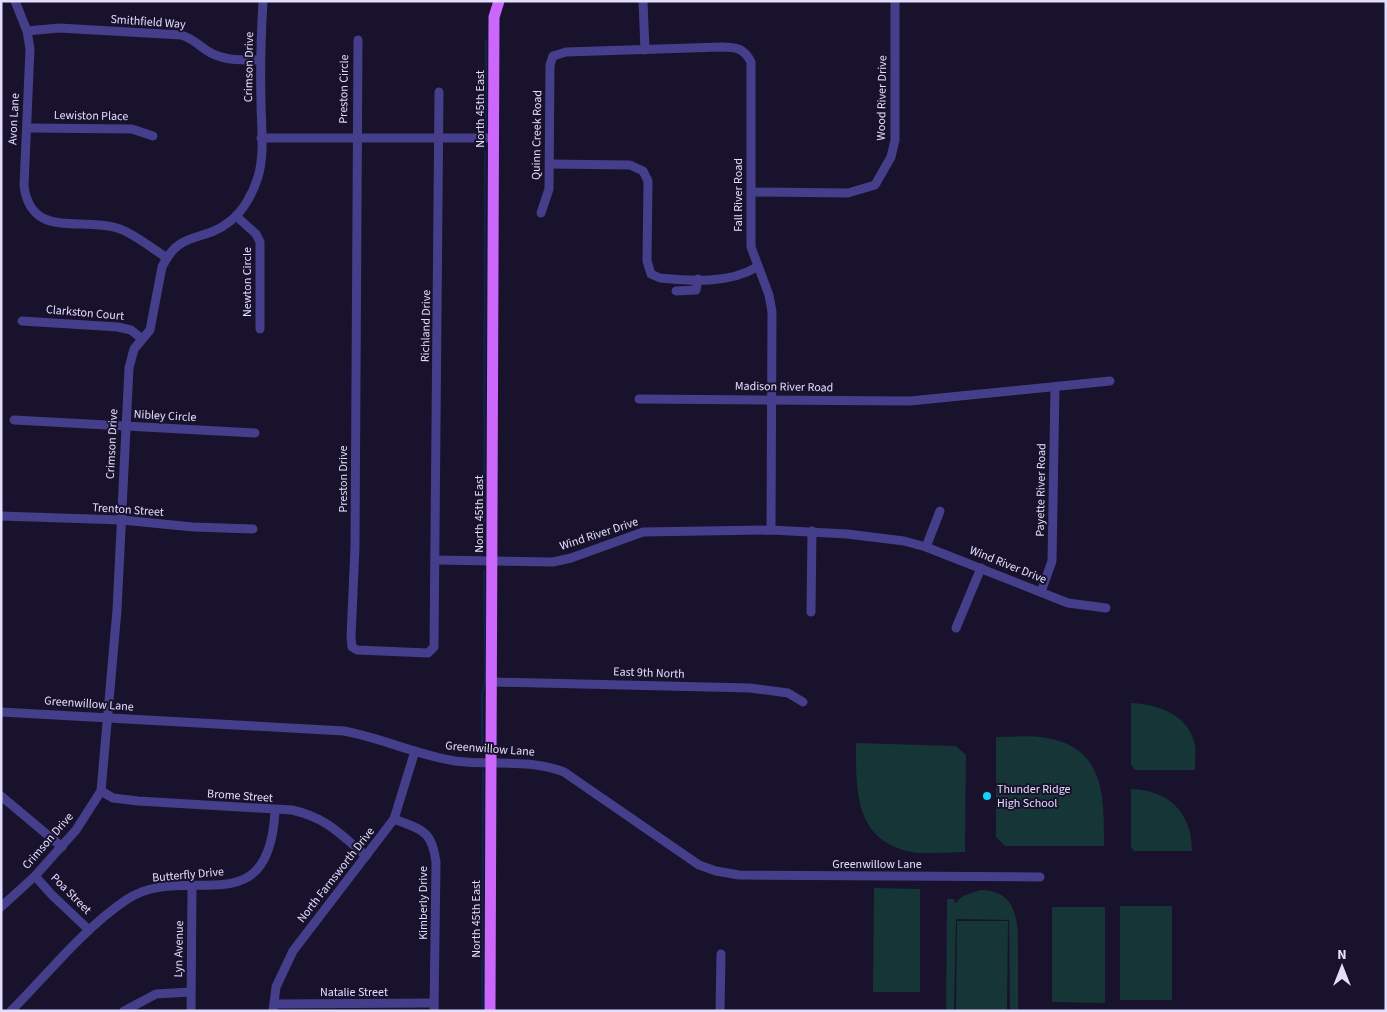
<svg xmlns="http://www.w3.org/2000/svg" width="1387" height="1012" font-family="'Source Sans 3',sans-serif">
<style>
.green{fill:#153536}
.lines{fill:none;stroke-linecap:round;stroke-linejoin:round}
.stream{stroke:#0e234e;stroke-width:2}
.minor{stroke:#453e8a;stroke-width:9}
.major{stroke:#cc67fc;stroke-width:11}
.poi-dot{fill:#0ed6fa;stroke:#18122c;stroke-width:2}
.labels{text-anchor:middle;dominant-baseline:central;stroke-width:4;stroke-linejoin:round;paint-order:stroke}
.street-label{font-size:12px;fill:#e3defe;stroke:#18122c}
.poi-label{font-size:12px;fill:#e3defe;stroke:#18122c;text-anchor:start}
</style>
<rect width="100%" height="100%" fill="#18122c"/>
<g class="green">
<path d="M 1131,703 C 1158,704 1190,715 1195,746 C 1196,753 1195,762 1195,770 L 1135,770 L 1131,765 Z"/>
<path d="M 996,737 C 1012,737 1030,735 1046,738 C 1106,747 1104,799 1104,846 L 1005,846 L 996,837 Z"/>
<path d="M 856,743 L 956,746 L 966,755 L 965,852 C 948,852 928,855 911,852 C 854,840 856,790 856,743 Z"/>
<path d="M 1131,789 C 1169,790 1192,813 1192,851 L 1134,851 L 1131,847 Z"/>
<polygon points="874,888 920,889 920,992 873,992"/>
<path d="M 980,890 C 1021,890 1018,927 1018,957 C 1018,975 1018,993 1018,1011 L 1010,1011 L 1009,920 L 956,919 L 954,1011 L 946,1011 L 947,899 L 954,899 L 955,903 L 963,896 Z"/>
<rect x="1120" y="906" width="52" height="94"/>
<polygon points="1052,907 1105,907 1105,1003 1052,1002"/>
<polygon points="957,921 1008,921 1007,1011 956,1011"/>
</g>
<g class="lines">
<g class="stream">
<polyline points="486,131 486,40"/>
<polyline points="484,552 485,151"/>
<polyline points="482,750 482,694 485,682 484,571"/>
<polyline points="482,1011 483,770"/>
</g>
<g class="minor">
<path d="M 15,1 L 27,31 L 30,49 L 24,186 C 31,239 79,217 117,228 C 132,232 153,249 167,258"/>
<polyline points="643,1 645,50"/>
<path d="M 27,31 L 59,28 L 181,35 C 193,38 200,47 211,53 C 226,61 243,60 260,60"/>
<polyline points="358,40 355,547 351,637 352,647 357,650 428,653 434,647 439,92"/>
<polyline points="27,128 132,129 153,136"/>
<polyline points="261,138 494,138"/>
<path d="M 550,164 L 630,165 L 643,171 L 648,181 L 647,261 L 651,274 L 660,278 C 691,281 729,284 757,267"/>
<polyline points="751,192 848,193 875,185 891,157 895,140 895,1"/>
<path d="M 541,213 L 549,189 L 550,65 L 553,56 L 566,52 L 721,47 C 736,47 744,48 751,62 L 751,247 L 769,295 L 772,312 L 771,530"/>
<polyline points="236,216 256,234 260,242 260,329"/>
<polyline points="676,291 696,290 698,279"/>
<polyline points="22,321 118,327 131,330 142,339"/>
<polyline points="639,399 910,401 1110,381"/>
<polyline points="14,420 255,433"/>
<polyline points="1,516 122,520 193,527 253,529"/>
<polyline points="926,547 940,511"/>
<polyline points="436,560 553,562 571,558 643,532 771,530 847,534 904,541 926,547 1068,603 1106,608"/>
<polyline points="1041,592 1052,561 1055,387"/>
<polyline points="811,612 812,531"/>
<polyline points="956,628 981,568"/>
<polyline points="492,682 750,688 788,693 803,702"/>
<path d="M 1,712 L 344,731 C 382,738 417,755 455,761 C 492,766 528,758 564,772 L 699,865 L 716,871 L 739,875 L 1040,877"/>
<path d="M 101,791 L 113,798 L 138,801 L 292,810 C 327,818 339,833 366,856"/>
<polyline points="1,796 62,847"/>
<path d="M 394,819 C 422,830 432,830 436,862 L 434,1011"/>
<polyline points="35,876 52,895 89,930"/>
<path d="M 1,907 L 35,876 L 76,830 L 101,791 L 117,610 L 129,368 L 134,349 L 150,330 L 162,267 C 180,229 203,243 229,222 C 243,212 253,193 258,177 C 265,153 261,126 261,101 C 260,68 261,35 263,1"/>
<polyline points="274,1004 434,1003"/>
<path d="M 11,1011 C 48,974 82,930 126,900 C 185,860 269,929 275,811"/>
<polyline points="124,1011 156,994 191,992"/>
<polyline points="191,1011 192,887"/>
<polyline points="273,1011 276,987 293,951 394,819 415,751"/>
<polyline points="720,1011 721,954"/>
</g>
<polyline class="major" points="490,1011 494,17 499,1"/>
</g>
<circle class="poi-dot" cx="987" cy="796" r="5"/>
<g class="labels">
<g class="street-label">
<text transform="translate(148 22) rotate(4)">Smithfield Way</text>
<text transform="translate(249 67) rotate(-89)">Crimson Drive</text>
<text transform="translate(344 89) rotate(-89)">Preston Circle</text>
<text transform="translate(882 98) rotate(-89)">Wood River Drive</text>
<text transform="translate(480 109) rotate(-90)">North 45th East</text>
<text transform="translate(91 116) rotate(1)">Lewiston Place</text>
<text transform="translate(14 119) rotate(-87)">Avon Lane</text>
<text transform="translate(537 135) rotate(-89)">Quinn Creek Road</text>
<text transform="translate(738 195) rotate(-90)">Fall River Road</text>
<text transform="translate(247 282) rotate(-90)">Newton Circle</text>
<text transform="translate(85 313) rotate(5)">Clarkston Court</text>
<text transform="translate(426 326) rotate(-89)">Richland Drive</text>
<text transform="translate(784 387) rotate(1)">Madison River Road</text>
<text transform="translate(165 416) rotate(3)">Nibley Circle</text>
<text transform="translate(112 444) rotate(-87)">Crimson Drive</text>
<text transform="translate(343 479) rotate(-90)">Preston Drive</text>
<text transform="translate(1041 490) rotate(-89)">Payette River Road</text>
<text transform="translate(128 510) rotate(4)">Trenton Street</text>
<text transform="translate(479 514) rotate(-90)">North 45th East</text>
<text transform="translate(599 534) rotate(-18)">Wind River Drive</text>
<text transform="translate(1008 565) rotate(22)">Wind River Drive</text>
<text transform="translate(649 673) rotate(2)">East 9th North</text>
<text transform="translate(89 704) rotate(4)">Greenwillow Lane</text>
<text transform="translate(490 749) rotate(4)">Greenwillow Lane</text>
<text transform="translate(240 796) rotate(4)">Brome Street</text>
<text transform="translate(48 841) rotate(-49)">Crimson Drive</text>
<text x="877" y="864">Greenwillow Lane</text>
<text transform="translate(188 875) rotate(-5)">Butterfly Drive</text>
<text transform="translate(336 875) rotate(-52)">North Farnsworth Drive</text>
<text transform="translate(71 894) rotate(45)">Poa Street</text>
<text transform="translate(423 903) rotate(-90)">Kimberly Drive</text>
<text transform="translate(476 919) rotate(-90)">North 45th East</text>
<text transform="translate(179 949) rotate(-89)">Lyn Avenue</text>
<text x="354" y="992">Natalie Street</text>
</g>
<g class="poi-label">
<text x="997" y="789">Thunder Ridge<tspan x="997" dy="14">High School</tspan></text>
</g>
</g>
<rect width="1387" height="1012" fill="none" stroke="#e3defe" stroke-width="5"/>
<g transform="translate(1342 967)" stroke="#18122c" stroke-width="4" paint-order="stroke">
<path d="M0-4L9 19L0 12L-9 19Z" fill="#e3defe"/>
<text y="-8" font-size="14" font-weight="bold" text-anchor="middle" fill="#e3defe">N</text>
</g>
</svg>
